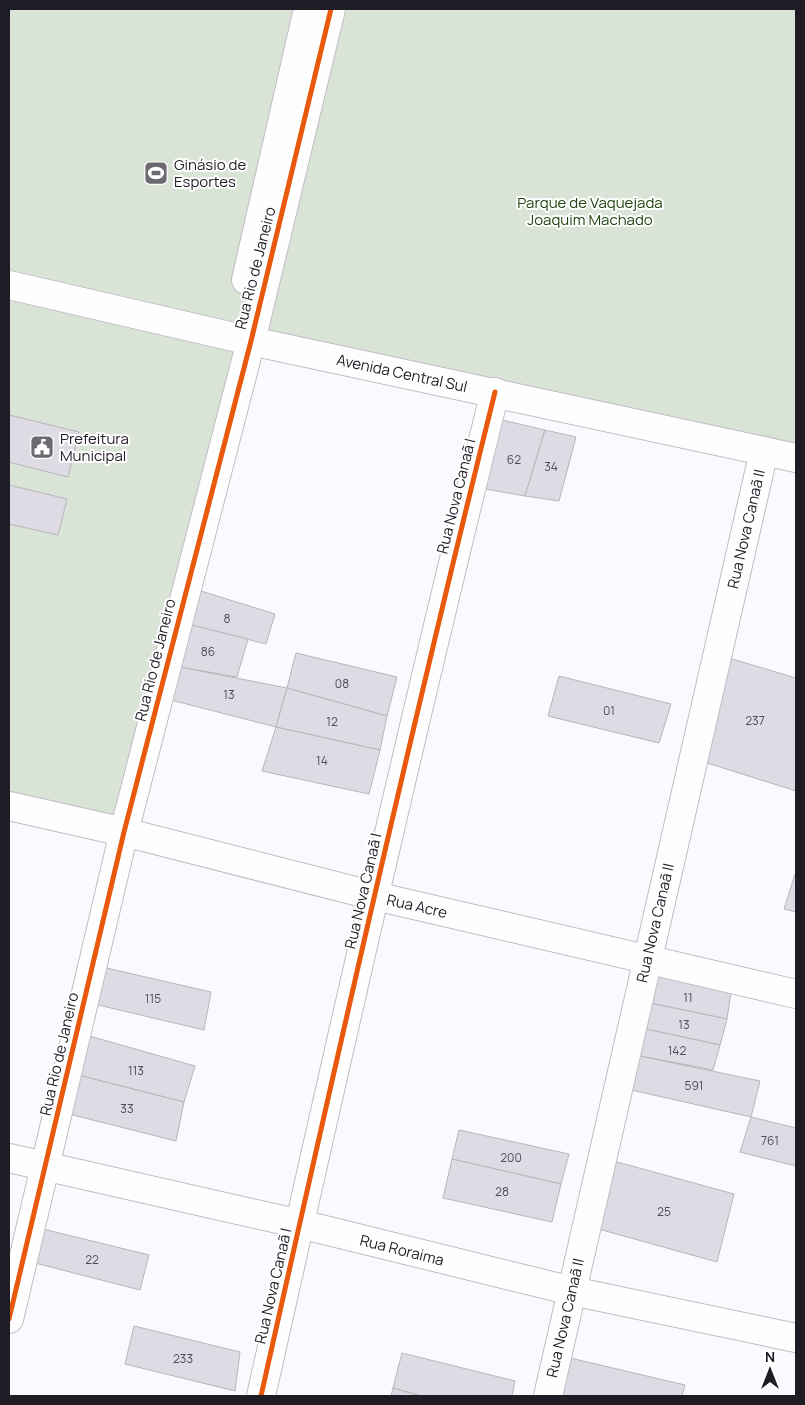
<svg xmlns="http://www.w3.org/2000/svg" width="805" height="1405" font-family="Manrope,sans-serif">
<style>
.green{fill:#d9e3d6}
.building{fill:#dedbe5;stroke:#b7b5bc}
.lines{fill:none;stroke-linecap:round;stroke-linejoin:round}
.minor-casing{stroke:#c0bdc4;stroke-width:30}
.major-casing{stroke:#c0bdc4;stroke-width:30}
.minor{stroke:#fefeff;stroke-width:28}
.major{stroke:#fefeff;stroke-width:28}
.cycleway-casing{stroke:#fff;stroke-width:8}
.cycleway{stroke:#e8590c;stroke-width:5}
.labels{text-anchor:middle;dominant-baseline:central;stroke-width:4;stroke-linejoin:round;paint-order:stroke}
.number-label{font-size:12px;fill:#504c56}
.poi-label{font-size:15px;fill:#201c26;stroke:#fff;text-anchor:start}
.park-label{font-size:15px;fill:#1f440f;stroke:#fff}
.street-label{font-size:15px;fill:#201c26;stroke:#fff}
</style>
<rect width="100%" height="100%" fill="#fbf9fd"/>
<polygon class="green" points="9,9 796,9 796,465 251,341 124,832 9,810"/>
<g class="building">
<polygon points="9,415 79,432 68,477 9,462"/>
<polygon points="502,420 545,430 525,496 485,489"/>
<polygon points="545,430 576,437 559,501 525,496"/>
<polygon points="9,485 67,499 58,535 9,524"/>
<polygon points="188,587 275,614 266,644 179,622"/>
<polygon points="179,622 248,639 237,677 180,667"/>
<polygon points="296,653 397,677 387,716 287,688"/>
<polygon points="729,658 796,678 796,791 704,762"/>
<polygon points="180,667 287,688 276,727 171,700"/>
<polygon points="559,676 671,704 659,743 548,716"/>
<polygon points="287,688 387,716 380,750 276,727"/>
<polygon points="276,727 380,750 369,794 262,771"/>
<polygon points="795,874 796,874 796,912 784,909"/>
<polygon points="102,967 211,992 204,1030 94,1004"/>
<polygon points="652,973 731,992 727,1019 645,1002"/>
<polygon points="645,1002 727,1019 720,1045 641,1028"/>
<polygon points="641,1028 720,1045 713,1070 635,1055"/>
<polygon points="86,1035 195,1066 184,1102 78,1075"/>
<polygon points="635,1055 760,1081 751,1117 627,1089"/>
<polygon points="78,1075 184,1102 176,1141 69,1114"/>
<polygon points="751,1117 796,1128 796,1166 740,1152"/>
<polygon points="459,1130 569,1154 561,1184 452,1159"/>
<polygon points="452,1159 561,1184 552,1222 443,1198"/>
<polygon points="610,1160 734,1194 717,1262 595,1228"/>
<polygon points="43,1229 149,1255 140,1290 35,1263"/>
<polygon points="134,1326 240,1352 235,1391 125,1364"/>
<polygon points="402,1353 515,1381 512,1396 421,1396 393,1388"/>
<polygon points="566,1357 685,1385 682,1396 558,1396"/>
<polygon points="393,1388 421,1396 391,1396"/>
</g>
<g class="lines">
<g class="minor-casing">
<g id="minor">
<polyline points="246,280 308,9"/>
<polyline points="251,341 796,458"/>
<polyline points="9,806 124,832 375,896 796,994"/>
<polyline points="9,1158 300,1224 572,1291 796,1338"/>
<polyline points="9,1319 124,832 251,341 331,9"/>
<path d="M 261,1396 C 336,1061 412,726 495,392"/>
<polyline points="548,1396 764,451"/>
</g>
</g>
<g class="major-casing">
<polyline id="major" points="9,285 251,341"/>
</g>
<use href="#minor" class="minor"/>
<use href="#major" class="major"/>
<g class="cycleway-casing">
<g id="cycleway">
<polyline points="9,1319 124,832 251,341 331,9"/>
<path d="M 261,1396 C 336,1061 412,726 495,392"/>
</g>
</g>
<use href="#cycleway" class="cycleway"/>
</g>
<defs>
<g id="stadium-square" transform="scale(1.25)"><rect x="-9" y="-9" width="18" height="18" rx="4" fill="#6d6971" stroke="#fff"/><path d="M0-5a6.5 5 0 1 0 0 10a6.5 5 0 1 0 0-10ZM-3.5-1.8h7v3.6h-7Z" fill="#fff"/></g>
<g id="civic-square" transform="scale(1.25)"><rect x="-9" y="-9" width="18" height="18" rx="4" fill="#6d6971" stroke="#fff"/><path d="M-.6-6.5H3V-4.5H.6V-3L4-1V1h2V6H-6V1h2V-1L-.6-3ZM-1.2 2.5V6h2.4V2.5Z" fill="#fff"/></g>
</defs>
<g fill-rule="evenodd">
<use href="#stadium-square" x="156" y="173"/>
<use href="#civic-square" x="42" y="447"/>
</g>
<g class="labels">
<g class="number-label">
<text x="514" y="459">62</text>
<text x="551" y="466">34</text>
<text x="227" y="618">8</text>
<text x="208" y="651">86</text>
<text x="342" y="683">08</text>
<text x="229" y="694">13</text>
<text x="609" y="710">01</text>
<text x="755" y="720">237</text>
<text x="332" y="721">12</text>
<text x="322" y="760">14</text>
<text x="688" y="997">11</text>
<text x="153" y="998">115</text>
<text x="684" y="1024">13</text>
<text x="677" y="1050">142</text>
<text x="136" y="1070">113</text>
<text x="694" y="1085">591</text>
<text x="127" y="1108">33</text>
<text x="770" y="1140">761</text>
<text x="511" y="1157">200</text>
<text x="502" y="1191">28</text>
<text x="664" y="1211">25</text>
<text x="92" y="1259">22</text>
<text x="183" y="1358">233</text>
</g>
<g class="poi-label">
<text x="174" y="164">Ginásio de<tspan x="174" dy="17">Esportes</tspan></text>
<text x="60" y="438">Prefeitura<tspan x="60" dy="17">Municipal</tspan></text>
</g>
<g class="park-label">
<text x="590" y="202">Parque de Vaquejada<tspan x="590" dy="17">Joaquim Machado</tspan></text>
</g>
<g class="street-label">
<text transform="translate(255 268) rotate(-76)">Rua Rio de Janeiro</text>
<text transform="translate(402 373) rotate(12)">Avenida Central Sul</text>
<text transform="translate(456 496) rotate(-76)">Rua Nova Canaã I</text>
<text transform="translate(746 529) rotate(-77)">Rua Nova Canaã II</text>
<text transform="translate(155 660) rotate(-76)">Rua Rio de Janeiro</text>
<text transform="translate(363 891) rotate(-77)">Rua Nova Canaã I</text>
<text transform="translate(417 906) rotate(13)">Rua Acre</text>
<text transform="translate(655 923) rotate(-77)">Rua Nova Canaã II</text>
<text transform="translate(59 1054) rotate(-77)">Rua Rio de Janeiro</text>
<text transform="translate(402 1250) rotate(14)">Rua Roraima</text>
<text transform="translate(273 1286) rotate(-77)">Rua Nova Canaã I</text>
<text transform="translate(565 1318) rotate(-77)">Rua Nova Canaã II</text>
</g>
</g>
<rect width="805" height="1405" fill="none" stroke="#201c26" stroke-width="20"/>
<g transform="translate(770 1370)" stroke="#ffffff" stroke-width="4" paint-order="stroke">
<path d="M0-4L9 19L0 12L-9 19Z" fill="#201c26"/>
<text y="-8" font-size="14" font-weight="bold" text-anchor="middle" fill="#201c26">N</text>
</g>
</svg>
